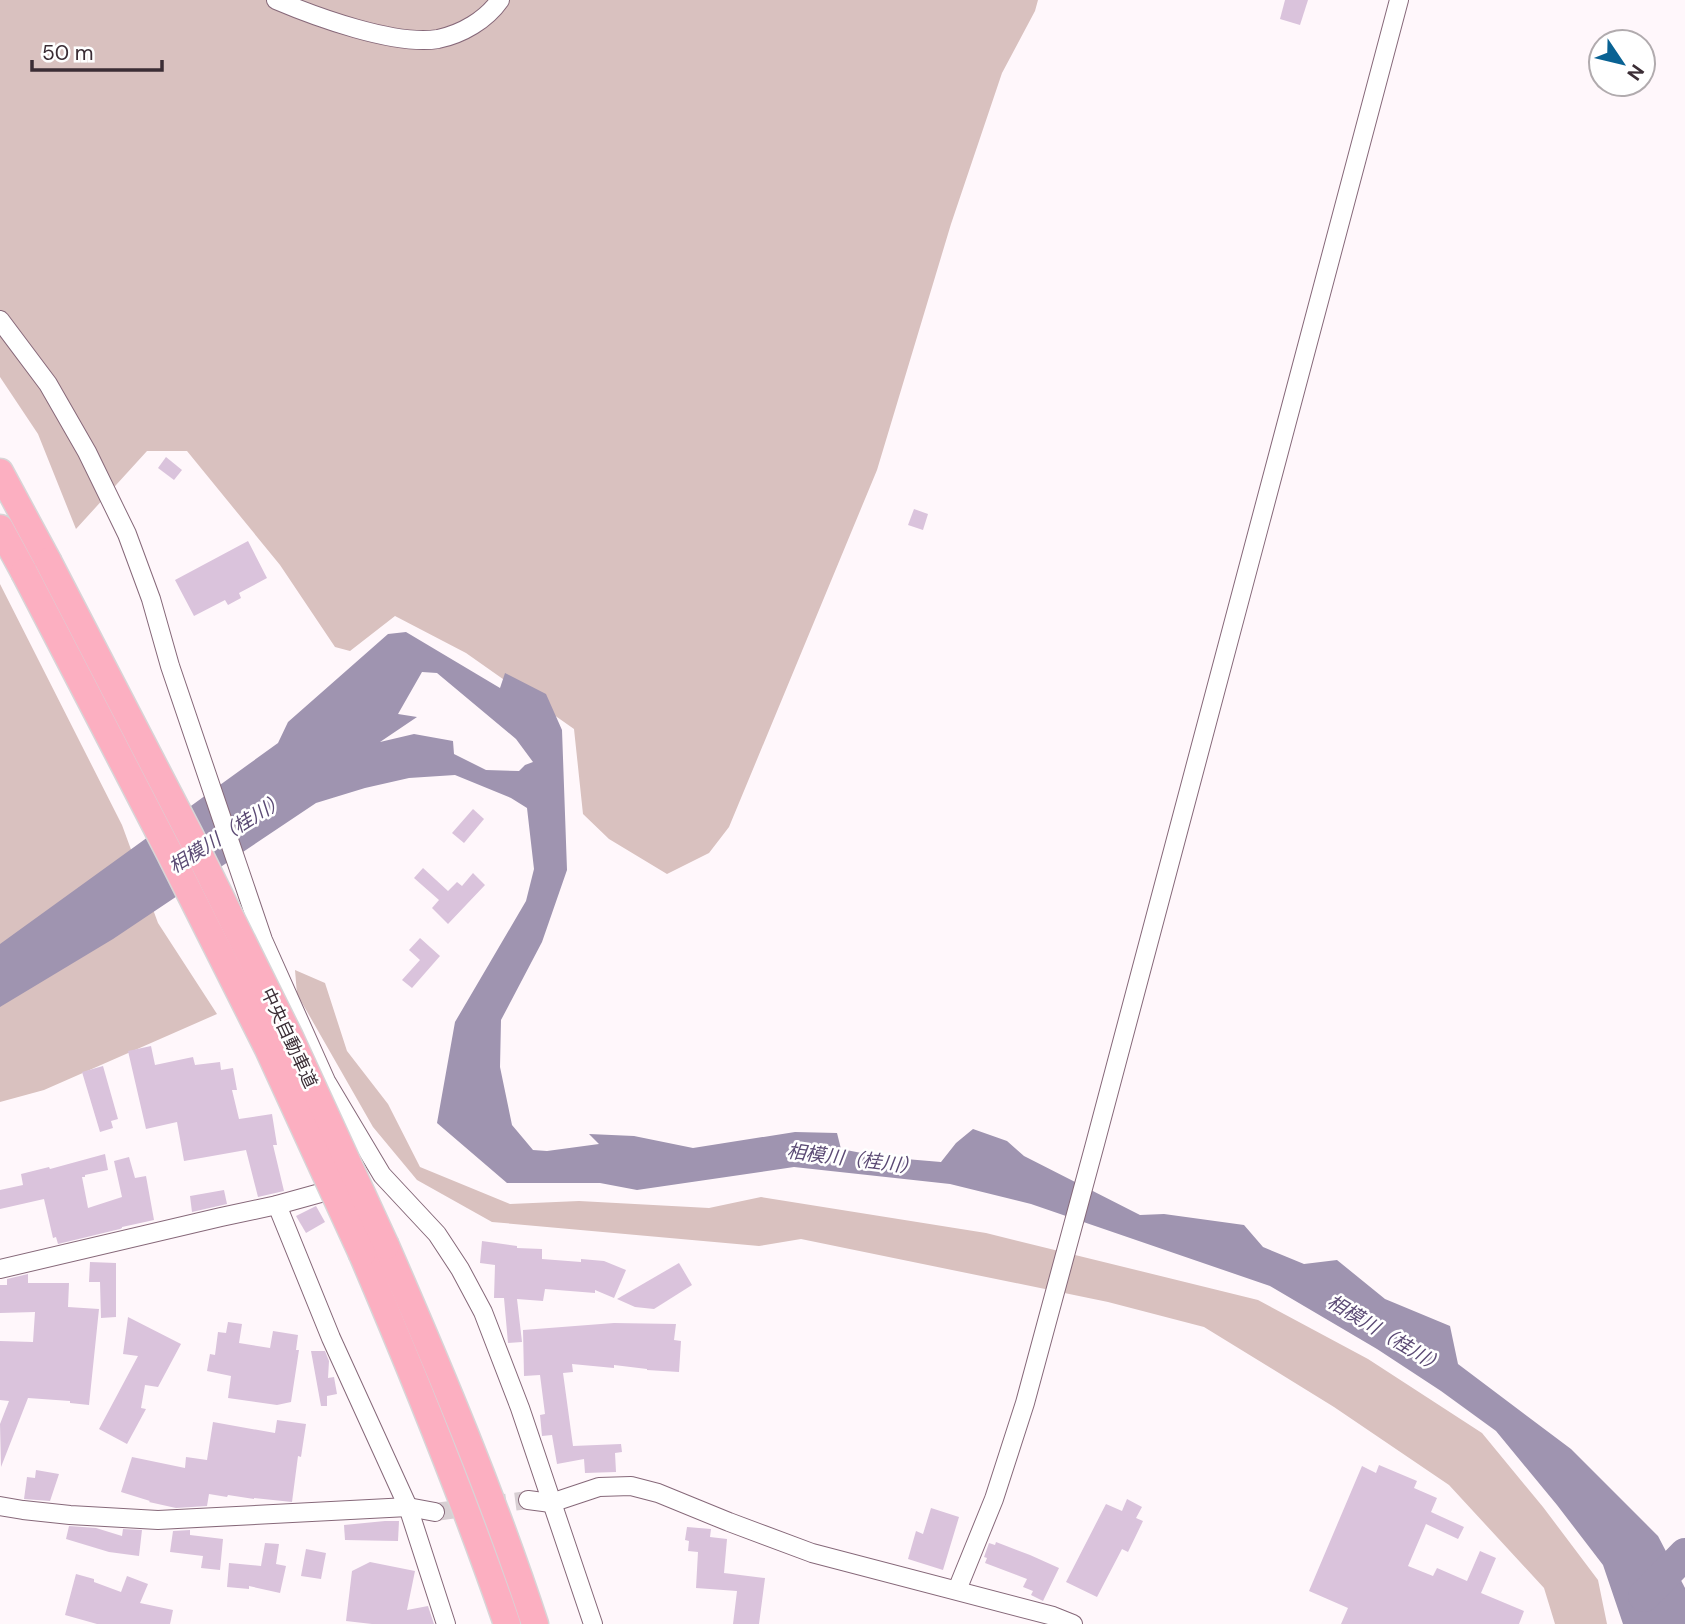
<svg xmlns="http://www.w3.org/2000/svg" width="1685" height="1624" font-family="'DM Sans','Noto Sans JP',sans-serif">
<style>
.green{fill:#d9c1bf}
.water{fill:#9f94b0;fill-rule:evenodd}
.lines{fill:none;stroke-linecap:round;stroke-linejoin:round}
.river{stroke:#9f94b0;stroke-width:32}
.building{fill:#dac3dc}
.minor-tunnel{stroke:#d8cfd3;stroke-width:18;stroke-dasharray:18 9;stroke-linecap:butt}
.minor-casing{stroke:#866879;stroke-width:20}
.highway-casing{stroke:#d8d5d7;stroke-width:29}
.minor{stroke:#fff;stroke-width:18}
.highway{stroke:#fcafc1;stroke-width:26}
.highway-bridge-casing{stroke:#d8d5d7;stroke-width:29;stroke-linecap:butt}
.highway-bridge{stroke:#fcafc1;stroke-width:26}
.labels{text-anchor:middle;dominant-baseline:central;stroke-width:5;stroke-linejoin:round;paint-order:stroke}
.street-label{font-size:18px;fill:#3b2d35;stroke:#fff}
.water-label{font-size:19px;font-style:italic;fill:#5c4b75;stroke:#fff}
</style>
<rect width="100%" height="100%" fill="#fff7fb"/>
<g class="green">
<polygon points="0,0 1038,0 1035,11 1002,73 951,224 877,470 729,827 709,853 667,874 609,839 583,814 574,729 466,653 395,616 350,651 335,647 280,565 187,451 147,451 76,529 38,434 0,377"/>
<polygon points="0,584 122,825 158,923 217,1014 44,1090 0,1102"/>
<polygon points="295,970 325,983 347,1051 388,1104 420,1167 510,1204 579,1201 709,1208 761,1197 986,1233 1258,1300 1368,1359 1482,1433 1543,1507 1598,1580 1607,1624 1555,1624 1544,1588 1449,1485 1334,1407 1204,1327 1108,1302 801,1239 759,1246 492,1222 417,1180 373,1127 297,994"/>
</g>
<path class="water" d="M 406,632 L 500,688 L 505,673 L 546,694 L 562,730 L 567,870 L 542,942 L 501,1020 L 500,1067 L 512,1125 L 533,1150 L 547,1151 L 599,1144 L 589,1134 L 634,1136 L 693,1148 L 795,1132 L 837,1133 L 841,1149 L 882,1157 L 941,1162 L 956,1143 L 973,1129 L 1007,1141 L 1024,1156 L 1140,1215 L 1164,1214 L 1244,1225 L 1263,1247 L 1304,1264 L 1337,1260 L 1385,1299 L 1450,1326 L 1458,1364 L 1571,1449 L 1658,1536 L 1685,1588 L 1685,1624 L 1623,1624 L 1603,1565 L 1557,1505 L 1496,1431 L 1441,1391 L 1377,1349 L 1270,1286 L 1031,1204 L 950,1184 L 794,1167 L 637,1190 L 600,1183 L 507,1183 L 437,1123 L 455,1022 L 526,901 L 534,869 L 527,808 L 511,798 L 455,775 L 409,778 L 365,788 L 316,803 L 113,939 L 0,1007 L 0,944 L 278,743 L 288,722 L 388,634 ZM 422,672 L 437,673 L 516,739 L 533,762 L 525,765 L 519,771 L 486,770 L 454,754 L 453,741 L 414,734 L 380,742 L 417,717 L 398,714 Z"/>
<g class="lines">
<polyline class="river" points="1644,1596 1685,1554"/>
</g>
<g class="building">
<polygon points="1285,0 1308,0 1300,25 1280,19"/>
<polygon points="166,457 182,470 174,480 158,468"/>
<polygon points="914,509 928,514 923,530 908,525"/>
<polygon points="248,541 267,578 239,593 241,598 228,605 225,600 194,616 175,580"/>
<polygon points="473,809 484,819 464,843 452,833"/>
<polygon points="423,868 448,891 457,882 462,886 473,873 485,885 448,924 432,908 439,900 414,878"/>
<polygon points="420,938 440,956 412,988 402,980 420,960 409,950"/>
<polygon points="151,1046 155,1065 193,1057 195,1065 220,1062 221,1070 233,1068 237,1090 232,1090 239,1119 272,1114 277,1145 273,1145 284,1191 258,1197 246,1150 184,1161 177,1122 146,1129 128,1051"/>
<polygon points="103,1066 118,1119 111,1121 113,1128 100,1132 82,1072"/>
<polygon points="105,1154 108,1170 85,1175 85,1177 82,1177 88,1208 122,1197 114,1161 129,1157 135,1178 146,1176 154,1220 122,1227 122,1228 120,1229 58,1244 56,1237 53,1238 44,1199 0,1209 0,1190 23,1185 21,1174 49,1167 50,1169"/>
<polygon points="224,1190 227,1204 192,1212 190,1196"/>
<polygon points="316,1206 325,1222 306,1233 296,1216"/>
<polygon points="482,1241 517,1246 517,1248 542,1249 542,1259 581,1262 581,1259 604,1261 626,1270 614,1298 595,1290 595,1293 545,1289 543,1301 517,1299 522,1342 508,1343 504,1298 494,1298 495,1265 480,1263"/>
<polygon points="90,1262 116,1263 116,1317 101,1318 100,1282 89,1282"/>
<polygon points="679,1263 692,1285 654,1309 635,1307 617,1299"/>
<polygon points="28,1274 28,1283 69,1283 68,1307 99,1309 89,1405 70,1403 70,1401 28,1398 1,1467 0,1424 9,1401 0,1400 0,1341 33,1342 35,1312 0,1313 0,1285 7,1285 7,1279"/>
<polygon points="128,1317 181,1344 158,1387 145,1385 141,1408 146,1409 127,1444 99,1429 138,1356 123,1354"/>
<polygon points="228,1322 242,1324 239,1343 270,1348 273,1331 298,1335 296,1350 299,1350 291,1402 277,1405 228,1398 231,1376 207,1371 210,1354 215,1355 218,1332 226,1333"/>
<polygon points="614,1323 676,1324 674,1340 681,1341 679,1372 647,1370 647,1369 614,1365 614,1368 572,1364 573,1372 563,1373 573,1446 621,1444 622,1452 615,1453 616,1472 585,1473 584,1459 557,1464 552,1435 542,1436 540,1415 545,1414 540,1375 524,1376 523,1330"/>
<polygon points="311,1351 325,1351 329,1361 328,1378 334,1377 337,1394 327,1396 327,1406 321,1406"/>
<polygon points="277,1420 306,1424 301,1457 298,1456 292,1502 254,1498 254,1499 228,1495 227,1497 209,1494 207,1506 176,1508 149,1502 150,1501 121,1492 132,1457 185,1468 186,1457 207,1460 213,1422 275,1433"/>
<polygon points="1379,1465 1417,1481 1414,1488 1437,1498 1431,1512 1464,1527 1458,1539 1426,1524 1408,1566 1433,1576 1437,1568 1467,1581 1480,1551 1496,1558 1481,1593 1524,1611 1519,1624 1341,1624 1348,1608 1309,1591 1362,1466 1376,1473"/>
<polygon points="36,1470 59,1474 50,1501 24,1499 27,1477 35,1478"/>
<polygon points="1127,1499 1142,1507 1136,1518 1143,1521 1128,1552 1122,1549 1097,1597 1066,1582 1106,1504 1122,1511"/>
<polygon points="931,1508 959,1517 943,1570 908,1559 916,1531 923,1534"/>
<polygon points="385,1521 399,1521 398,1541 345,1540 344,1525"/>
<polygon points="69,1526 96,1528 122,1536 123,1529 142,1530 139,1556 109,1552 66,1539"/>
<polygon points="687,1527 711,1529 710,1537 727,1539 724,1573 765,1578 759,1624 733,1624 737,1591 696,1588 698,1552 688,1551 689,1541 685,1540"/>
<polygon points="190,1530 190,1535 223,1539 220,1570 201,1568 203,1556 170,1552 173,1531"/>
<polygon points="996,1542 1030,1555 1059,1568 1043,1601 1031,1595 1033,1591 1023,1587 1027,1579 985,1563 987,1558 984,1557 989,1543 995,1545"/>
<polygon points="265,1543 279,1544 276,1564 286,1566 280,1593 249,1586 249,1589 227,1587 229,1563 261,1566"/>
<polygon points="306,1549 326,1553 321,1579 301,1576"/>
<polygon points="370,1562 415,1571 407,1610 428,1606 434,1624 372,1624 346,1621 352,1571"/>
<polygon points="76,1574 94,1579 94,1582 121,1592 127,1576 148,1584 140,1603 173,1610 170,1624 97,1624 65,1615"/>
</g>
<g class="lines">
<polyline class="minor-tunnel" points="435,1512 528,1500"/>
<g class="minor-casing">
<g id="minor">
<path d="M 276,0 C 316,17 395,46 438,39 C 462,34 486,20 500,0"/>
<polyline points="0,320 48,384 87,452 127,534 151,599 170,666 263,940 326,1081 382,1175 437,1234 460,1269 483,1312 520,1408 593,1624"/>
<polyline points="277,1205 331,1338 408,1507 446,1624"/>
<polyline points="0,1269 221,1217 277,1205 342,1187"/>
<polyline points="528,1500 551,1503 599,1487 631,1486 658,1493 729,1522 812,1553 1053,1616 1073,1624"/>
<polyline points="0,1506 23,1510 70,1515 158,1520 408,1507 435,1512"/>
<polyline points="957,1590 994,1499 1025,1403 1095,1144 1399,0"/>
</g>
</g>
<g class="highway-casing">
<g id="highway">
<polyline points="0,472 48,561"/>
<polyline points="0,528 24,572"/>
<path d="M 386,1246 C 440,1370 493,1496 535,1624"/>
<path d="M 362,1254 C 414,1376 464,1499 507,1624"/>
</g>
</g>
<use href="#minor" class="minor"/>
<use href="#highway" class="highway"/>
<g class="highway-bridge-casing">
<g id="highway-bridge">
<polyline points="48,561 190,835 290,1037 386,1246"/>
<polyline points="24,572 168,850 268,1049 362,1254"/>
</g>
</g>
<use href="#highway-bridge" class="highway-bridge"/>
</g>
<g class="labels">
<g class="street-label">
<text transform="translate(289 1038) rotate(65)">中央自動車道</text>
</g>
<g class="water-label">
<text transform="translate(227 833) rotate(-32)">相模川（桂川）</text>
<text transform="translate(853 1159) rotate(7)">相模川（桂川）</text>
<text transform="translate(1386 1334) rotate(31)">相模川（桂川）</text>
</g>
</g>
<g transform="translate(1622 63) rotate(125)"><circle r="33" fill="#ffffff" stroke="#b1abae" stroke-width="2"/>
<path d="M0-5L12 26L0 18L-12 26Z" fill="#096293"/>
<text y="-10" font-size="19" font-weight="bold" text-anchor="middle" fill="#3b2d35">N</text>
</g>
<path d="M32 60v10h130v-10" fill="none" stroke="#3b2d35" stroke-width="3.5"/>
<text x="42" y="60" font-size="21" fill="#3b2d35" stroke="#ffffff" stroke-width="5" paint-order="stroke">50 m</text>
</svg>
